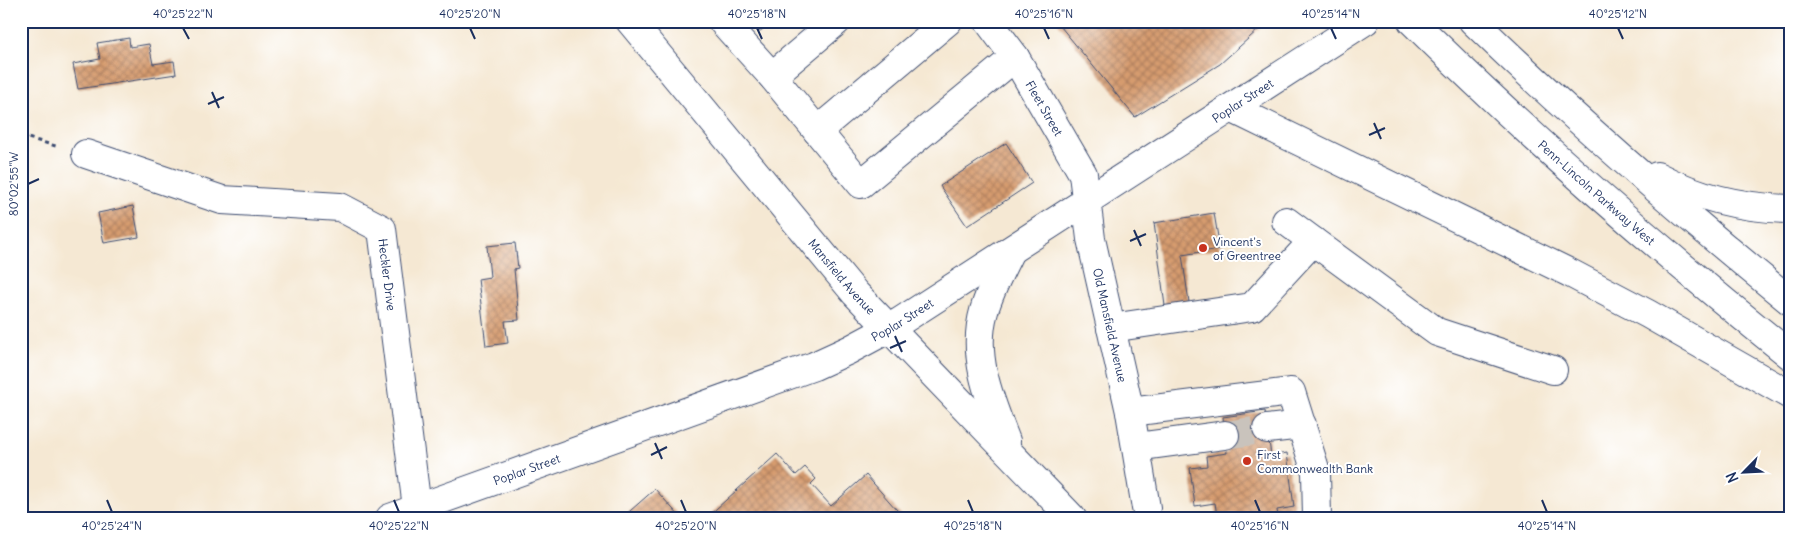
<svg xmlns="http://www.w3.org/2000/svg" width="1811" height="539" font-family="Delius,sans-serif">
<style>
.building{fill:url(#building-cross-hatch)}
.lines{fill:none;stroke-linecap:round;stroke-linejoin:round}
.minor-tunnel{stroke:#c9c3bc;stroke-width:28;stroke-dasharray:28 14;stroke-linecap:butt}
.minor-casing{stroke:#3c4b70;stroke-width:30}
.major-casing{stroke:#3c4b70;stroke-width:30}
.highway-casing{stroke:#3c4b70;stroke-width:30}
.path{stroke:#3c4b70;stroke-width:3;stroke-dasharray:4 4;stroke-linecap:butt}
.minor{stroke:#fff;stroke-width:28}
.major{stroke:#fff;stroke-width:28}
.highway{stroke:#fff;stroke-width:28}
.ticks{fill:none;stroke:#1b2f5e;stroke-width:2}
.poi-dot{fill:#c8321e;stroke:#fff;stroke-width:2}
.labels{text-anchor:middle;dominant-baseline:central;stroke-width:4;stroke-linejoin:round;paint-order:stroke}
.street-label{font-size:12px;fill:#1b2f5e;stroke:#fff}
.poi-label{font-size:12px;fill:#1b2f5e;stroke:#fff;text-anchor:start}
.neatline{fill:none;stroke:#1b2f5e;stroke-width:2}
.ticks-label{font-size:12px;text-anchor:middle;fill:#1b2f5e}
</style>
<defs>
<pattern id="building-cross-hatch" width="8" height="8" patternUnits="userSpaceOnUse" patternTransform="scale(1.25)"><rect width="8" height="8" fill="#d69b6e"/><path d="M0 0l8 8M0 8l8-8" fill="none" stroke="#ad7f5e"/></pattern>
</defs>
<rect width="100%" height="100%" fill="#fff"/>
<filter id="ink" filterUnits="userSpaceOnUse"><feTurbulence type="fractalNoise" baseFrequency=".02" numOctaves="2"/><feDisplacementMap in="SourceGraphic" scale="10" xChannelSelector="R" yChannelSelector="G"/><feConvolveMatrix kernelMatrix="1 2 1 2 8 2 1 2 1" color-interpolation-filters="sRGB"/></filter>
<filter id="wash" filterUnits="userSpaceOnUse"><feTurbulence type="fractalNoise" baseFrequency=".0096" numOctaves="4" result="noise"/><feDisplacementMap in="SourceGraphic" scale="20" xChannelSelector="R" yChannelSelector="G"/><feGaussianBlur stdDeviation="1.12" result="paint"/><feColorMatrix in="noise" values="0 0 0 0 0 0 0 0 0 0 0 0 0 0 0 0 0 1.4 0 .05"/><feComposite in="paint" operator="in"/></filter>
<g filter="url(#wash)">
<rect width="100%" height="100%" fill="#f5e8d3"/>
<g id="blocks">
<g class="building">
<polygon points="750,21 773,21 759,32"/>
<polygon points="1056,21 1268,21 1220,64 1135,117"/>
<polygon points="129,38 130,47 149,44 153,64 174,61 176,74 78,89 73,64 100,59 97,43"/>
<polygon points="1006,143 1032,183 967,226 940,186"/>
<polygon points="133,206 139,237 104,243 98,213"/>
<polygon points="1214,213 1220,249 1182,255 1189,302 1165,306 1154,223"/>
<polygon points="515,243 518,268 514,269 519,320 505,321 508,343 486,346 478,279 490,277 487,246"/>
<polygon points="1265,411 1271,456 1287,453 1294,507 1277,510 1278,516 1238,518 1237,513 1217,516 1215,503 1195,506 1190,468 1207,466 1206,456 1227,453 1223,417"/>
<polygon points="777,454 796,475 805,467 816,479 811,484 831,506 866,475 904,518 706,518"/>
<polygon points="655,489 681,518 622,518"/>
</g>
</g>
</g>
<g filter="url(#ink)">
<use href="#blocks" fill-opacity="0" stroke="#3c4b70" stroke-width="1"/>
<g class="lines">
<polyline class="minor-tunnel" points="1225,435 1267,429"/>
<g class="minor-casing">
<g id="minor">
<polyline points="722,21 772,76 861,184 1015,57"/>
<path id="s1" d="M 988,21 L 1015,57 L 1083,174 L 1091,239 L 1130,412 L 1146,508"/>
<polyline points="772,76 837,21"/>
<polyline points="817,131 948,21"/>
<path id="s2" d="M 86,154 L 222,200 L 340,207 L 382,229 L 417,508"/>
<polyline points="1313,241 1437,332 1553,370"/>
<polyline points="1111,328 1252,307 1313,241 1286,221"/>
<polyline points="1130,412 1291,392 1316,472 1317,518"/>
<polyline points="1267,429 1302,425"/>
<polyline points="1136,447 1225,435"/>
</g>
</g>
<g class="major-casing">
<g id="major">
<path id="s3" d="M 630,21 L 855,293 L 1072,518"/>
<path d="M 1006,441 C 990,400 971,356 984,311 C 990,290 1001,270 1010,251"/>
<path id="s4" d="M 390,518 L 814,366 L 849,350 L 890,328 L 1365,21"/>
</g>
</g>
<g class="highway-casing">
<g id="highway">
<path id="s5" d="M 1412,21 C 1532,139 1659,250 1790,355"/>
<path d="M 1473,21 C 1574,119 1681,212 1790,301"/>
<polyline points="1231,108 1570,273 1648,314 1790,395"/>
<path d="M 1657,176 C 1699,198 1742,208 1790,209"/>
</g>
</g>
<polyline class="path" points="21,136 59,147"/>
<use href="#minor" class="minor"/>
<use href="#major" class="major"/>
<use href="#highway" class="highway"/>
</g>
</g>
<path class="ticks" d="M 183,28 L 189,39M 470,28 L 475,39M 757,28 L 762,39M 1044,28 L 1049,39M 1331,28 L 1336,39M 1618,28 L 1623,39M 212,92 L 219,108M 208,104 L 224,97M 1374,123 L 1381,139M 1369,135 L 1385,128M 28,184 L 39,179M 1134,230 L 1141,246M 1130,241 L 1146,234M 895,336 L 902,352M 890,348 L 906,341M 655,443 L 662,459M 651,455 L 667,447M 107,500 L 112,512M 394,500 L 399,512M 681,500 L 686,512M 968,500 L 973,512M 1255,500 L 1260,512M 1542,500 L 1547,512"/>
<g class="poi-dot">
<circle cx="1203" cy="248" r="5"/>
<circle cx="1247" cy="461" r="5"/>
</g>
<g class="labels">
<g class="street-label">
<text stroke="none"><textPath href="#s4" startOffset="955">Poplar Street</textPath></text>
<text stroke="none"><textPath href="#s1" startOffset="104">Fleet Street</textPath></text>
<text stroke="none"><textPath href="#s5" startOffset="252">Penn-Lincoln Parkway West</textPath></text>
<text stroke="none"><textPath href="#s2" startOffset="355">Heckler Drive</textPath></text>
<text stroke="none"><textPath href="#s3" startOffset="332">Mansfield Avenue</textPath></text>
<text stroke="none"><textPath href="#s4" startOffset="550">Poplar Street</textPath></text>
<text stroke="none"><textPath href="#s1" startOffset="334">Old Mansfield Avenue</textPath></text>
<text stroke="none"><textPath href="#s4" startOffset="145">Poplar Street</textPath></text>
</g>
<g class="poi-label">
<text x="1213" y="241">Vincent's<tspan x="1213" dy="14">of Greentree</tspan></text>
<text x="1257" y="454">First<tspan x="1257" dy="14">Commonwealth Bank</tspan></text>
</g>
</g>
<rect width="1811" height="539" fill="none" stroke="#fff" stroke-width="55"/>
<g transform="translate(1744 472) rotate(246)" stroke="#ffffff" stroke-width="4" paint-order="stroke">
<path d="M0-4L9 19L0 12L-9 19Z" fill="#1b2f5e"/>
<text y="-8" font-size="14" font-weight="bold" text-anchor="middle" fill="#1b2f5e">N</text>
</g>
<rect x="28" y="28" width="1756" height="484" class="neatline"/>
<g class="ticks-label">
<text x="183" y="18">40°25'22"N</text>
<text x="470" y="18">40°25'20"N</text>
<text x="757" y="18">40°25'18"N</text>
<text x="1044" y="18">40°25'16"N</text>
<text x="1331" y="18">40°25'14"N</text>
<text x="1618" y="18">40°25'12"N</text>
<text transform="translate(14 184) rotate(-90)" y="4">80°02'55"W</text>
<text x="112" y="530">40°25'24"N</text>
<text x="399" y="530">40°25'22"N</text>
<text x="686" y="530">40°25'20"N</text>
<text x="973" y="530">40°25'18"N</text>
<text x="1260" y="530">40°25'16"N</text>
<text x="1547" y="530">40°25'14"N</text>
</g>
</svg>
